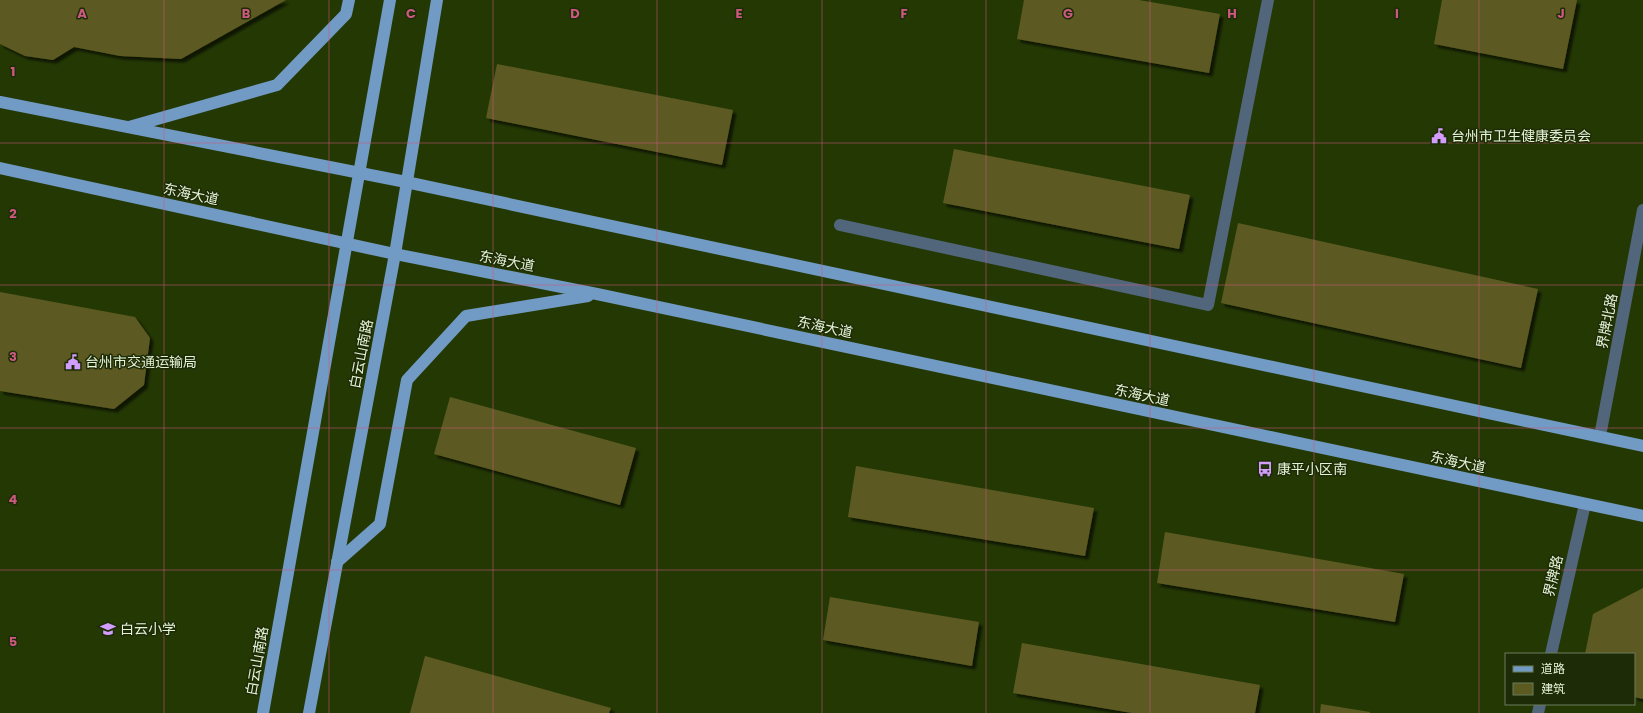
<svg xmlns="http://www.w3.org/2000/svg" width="1643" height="713" font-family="Poppins,'Noto Sans SC',sans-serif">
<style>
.building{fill:#5b5a21;filter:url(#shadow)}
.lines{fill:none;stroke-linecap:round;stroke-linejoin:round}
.minor{stroke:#52667b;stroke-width:12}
.major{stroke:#719bc4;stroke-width:12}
.grid{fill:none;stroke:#cc5980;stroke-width:1;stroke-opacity:0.55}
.labels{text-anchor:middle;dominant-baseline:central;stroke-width:3;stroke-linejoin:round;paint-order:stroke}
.poi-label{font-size:14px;fill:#e5f2d7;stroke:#1d2c06;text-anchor:start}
.street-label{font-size:14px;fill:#e5f2d7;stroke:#1d2c06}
.grid-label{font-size:13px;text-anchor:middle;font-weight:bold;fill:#cc5980;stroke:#1d2c06;stroke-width:3;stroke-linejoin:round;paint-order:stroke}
</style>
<defs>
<filter id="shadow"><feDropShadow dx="3.5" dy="3.5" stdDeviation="1" flood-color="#0009"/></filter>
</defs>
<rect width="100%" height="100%" fill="#243804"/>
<g class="building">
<polygon points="0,0 286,0 181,59 120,56 74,47 53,60 25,56 0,44"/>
<polygon points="1024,0 1139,0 1220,14 1209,73 1017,39"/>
<polygon points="1442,0 1577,0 1563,69 1434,44"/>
<polygon points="497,64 733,110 722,165 486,118"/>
<polygon points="954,149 1190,195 1179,249 943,203"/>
<polygon points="1238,223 1538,289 1521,368 1221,303"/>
<polygon points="0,292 135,317 150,338 144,385 114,409 0,391"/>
<polygon points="450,397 636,448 620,505 434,454"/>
<polygon points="856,466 1094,508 1085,556 848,517"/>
<polygon points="1165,532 1404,574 1395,622 1157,583"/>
<polygon points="1643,588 1643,699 1634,697 1634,654 1585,654 1593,614"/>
<polygon points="830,597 979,622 972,666 823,640"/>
<polygon points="1022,643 1260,685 1255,713 1132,713 1013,693"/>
<polygon points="425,656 611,708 609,713 410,713"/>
<polygon points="1321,704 1370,712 1370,713 1320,713"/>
</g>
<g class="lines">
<g class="minor">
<polyline points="840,225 1208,305 1268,0"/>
<polyline points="1600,436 1643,210"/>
<polyline points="1551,654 1585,504"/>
<polyline points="1538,713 1540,704"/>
</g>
<g class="major">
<polyline points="0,102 406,182 1643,446"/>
<polyline points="129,127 277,85 346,14 349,0"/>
<polyline points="0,168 395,254 597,294 1643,516"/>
<polyline points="337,562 380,524 407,380 466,316 588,296"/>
<polyline points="263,713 390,0"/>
<polyline points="309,713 395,254 437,0"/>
</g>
</g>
<path class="grid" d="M 164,0 L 164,713M 329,0 L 329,713M 493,0 L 493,713M 657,0 L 657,713M 822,0 L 822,713M 986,0 L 986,713M 1150,0 L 1150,713M 1314,0 L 1314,713M 1479,0 L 1479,713M 0,143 L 1643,143M 0,285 L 1643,285M 0,428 L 1643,428M 0,570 L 1643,570"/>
<defs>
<g id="civic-bare" transform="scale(1.2)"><path d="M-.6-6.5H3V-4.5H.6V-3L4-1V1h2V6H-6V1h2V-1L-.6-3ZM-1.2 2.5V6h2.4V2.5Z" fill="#d29dfd" stroke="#1d2c06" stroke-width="2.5" paint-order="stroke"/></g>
<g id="bus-bare" transform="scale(1.2)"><path d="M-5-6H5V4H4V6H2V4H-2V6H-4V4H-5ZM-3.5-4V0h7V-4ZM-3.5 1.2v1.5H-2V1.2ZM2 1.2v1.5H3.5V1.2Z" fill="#d29dfd" stroke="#1d2c06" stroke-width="2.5" paint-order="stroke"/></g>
<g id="school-bare" transform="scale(1.2)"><path d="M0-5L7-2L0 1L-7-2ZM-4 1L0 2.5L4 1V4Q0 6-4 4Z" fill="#d29dfd" stroke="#1d2c06" stroke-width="2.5" paint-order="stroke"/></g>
</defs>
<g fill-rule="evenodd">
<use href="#civic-bare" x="1439" y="136"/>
<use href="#civic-bare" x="73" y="362"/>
<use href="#bus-bare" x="1265" y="469"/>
<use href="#school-bare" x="108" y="629"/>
</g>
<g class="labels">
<g class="poi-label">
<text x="1451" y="136">台州市卫生健康委员会</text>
<text x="85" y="362">台州市交通运输局</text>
<text x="1277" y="469">康平小区南</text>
<text x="120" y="629">白云小学</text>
</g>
<g class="street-label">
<text transform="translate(191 194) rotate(12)">东海大道</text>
<text transform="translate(507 261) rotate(11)">东海大道</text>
<text transform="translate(1607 321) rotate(-79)">界牌北路</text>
<text transform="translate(825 327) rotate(12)">东海大道</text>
<text transform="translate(361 354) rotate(-79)">白云山南路</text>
<text transform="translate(1142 395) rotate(12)">东海大道</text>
<text transform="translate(1458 462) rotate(12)">东海大道</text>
<text transform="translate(1553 576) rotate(-77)">界牌路</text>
<text transform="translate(257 661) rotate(-80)">白云山南路</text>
</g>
</g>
<g class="grid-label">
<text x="82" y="18">A</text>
<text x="246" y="18">B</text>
<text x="411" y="18">C</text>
<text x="575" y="18">D</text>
<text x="739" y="18">E</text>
<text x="904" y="18">F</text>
<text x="1068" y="18">G</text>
<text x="1232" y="18">H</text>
<text x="1397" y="18">I</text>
<text x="1561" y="18">J</text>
<text x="13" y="76">1</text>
<text x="13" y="218">2</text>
<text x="13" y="361">3</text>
<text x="13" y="504">4</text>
<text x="13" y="646">5</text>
</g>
<rect x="1505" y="653" width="130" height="52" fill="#1d2c06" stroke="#6d7b5a"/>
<rect x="1513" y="666" width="20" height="6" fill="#719bc4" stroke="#6d7b5a"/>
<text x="1541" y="673" font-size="12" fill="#e5f2d7">道路</text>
<rect x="1513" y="683" width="20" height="12" fill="#5b5a21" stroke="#6d7b5a"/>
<text x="1541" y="693" font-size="12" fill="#e5f2d7">建筑</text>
</svg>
